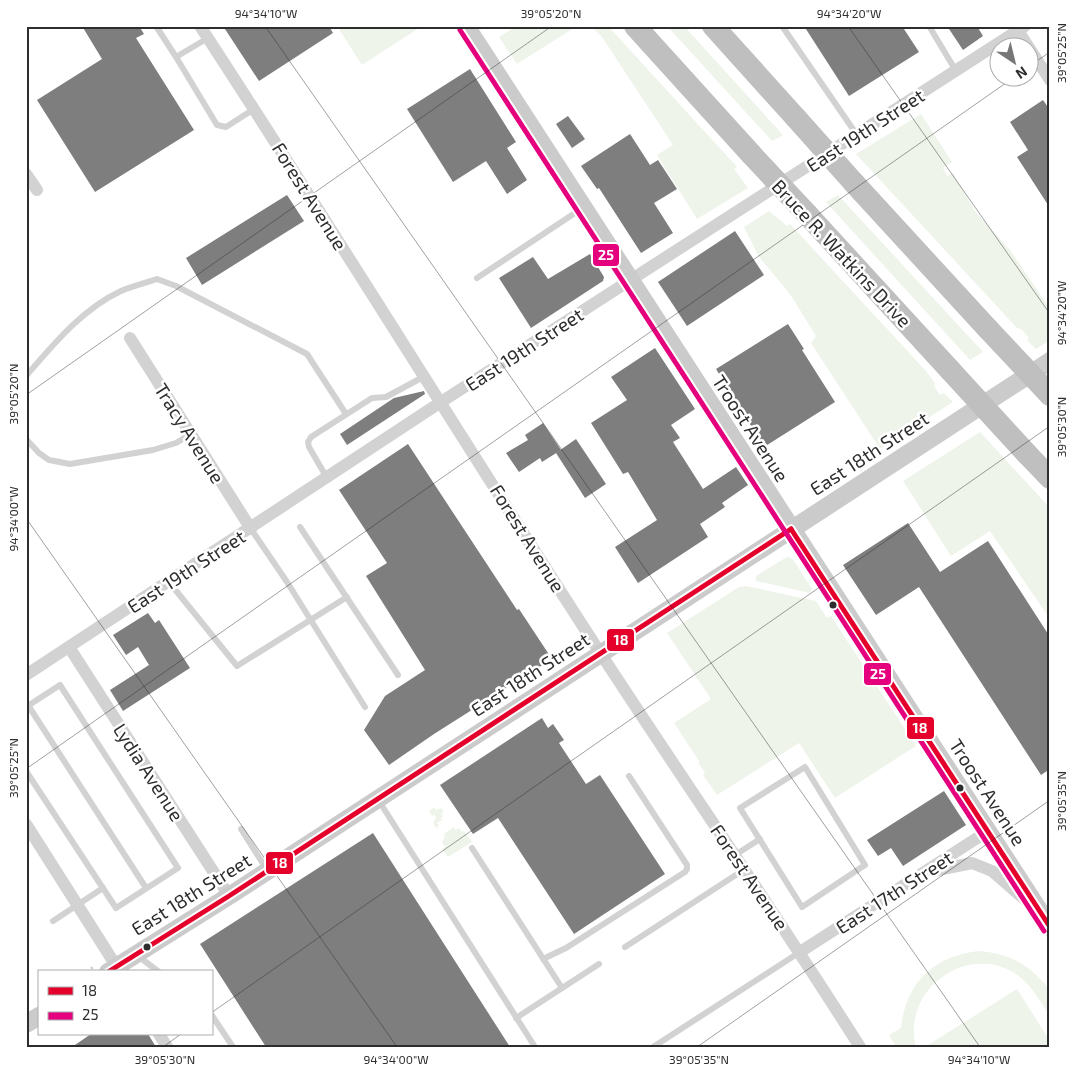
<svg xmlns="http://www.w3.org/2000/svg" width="1076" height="1073" font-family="'Exo 2',sans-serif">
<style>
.green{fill:#eef4ea}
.building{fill:#7e7e7e}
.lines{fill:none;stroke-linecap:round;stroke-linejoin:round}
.path{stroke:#d2d2d2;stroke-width:2.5;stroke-dasharray:2.5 2.5;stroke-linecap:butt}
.service{stroke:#d2d2d2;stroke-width:6}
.minor{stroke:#d2d2d2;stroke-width:12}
.secondary{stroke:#cbcbcb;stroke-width:18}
.motorway{stroke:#bfbfbf;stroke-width:22}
.motorway-bridge{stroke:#bfbfbf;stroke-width:22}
.bus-1-casing{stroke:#fff;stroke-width:9}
.bus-2-casing{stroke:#fff;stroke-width:9}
.bus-1{stroke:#e4002b;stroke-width:5}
.bus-2{stroke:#e5007d;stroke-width:5}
.ticks{fill:none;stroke:#2d2d2d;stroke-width:1;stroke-opacity:0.45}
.bus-dot{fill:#2d2d2d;stroke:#fff;stroke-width:2}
.labels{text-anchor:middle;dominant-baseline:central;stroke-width:5;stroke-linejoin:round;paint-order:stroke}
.street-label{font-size:19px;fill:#2d2d2d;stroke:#fff}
.line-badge{stroke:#fff;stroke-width:2}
.badge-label{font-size:14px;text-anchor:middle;font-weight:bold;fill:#fff}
.neatline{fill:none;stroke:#2d2d2d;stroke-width:2}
.ticks-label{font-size:12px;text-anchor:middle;fill:#2d2d2d}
</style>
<rect width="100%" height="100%" fill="#fff"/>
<g class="green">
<polygon points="337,26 422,26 362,65"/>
<polygon points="516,26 577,26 517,64 499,37"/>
<polygon points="591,26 608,26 737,167 734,169 748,188 697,219 657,155 673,145 602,37"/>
<polygon points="667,26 684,26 783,135 772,141"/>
<polygon points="921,114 952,162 943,168 947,176 953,173 975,211 1010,250 1050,309 1050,340 1036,349 1027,340 1029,338 1021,329 1017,328 856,154"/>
<polygon points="838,195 983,352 970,360 826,202"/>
<polygon points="769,211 787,226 790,224 926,371 935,383 934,386 940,395 944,393 953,402 880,449 811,343 816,336 790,294 759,257 744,227"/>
<polygon points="980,432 1050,508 1050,619 990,531 951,556 903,481"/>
<polygon points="789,557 794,561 812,589 810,593 756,581 756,576 785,558"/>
<polygon points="746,586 816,601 827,618 831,616 916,746 835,798 799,743 717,795 703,775 705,773 698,762 699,761 674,723 711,699 667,633 739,587"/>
<polygon points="434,807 436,810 441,808 444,812 441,813 443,816 441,818 442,820 437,823 439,826 436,828 433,823 436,817 434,815 432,816 429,811"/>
<polygon points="454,827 456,830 459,828 462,832 464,831 472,842 448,857 442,849 445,847 442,842 445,836 444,834"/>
<path d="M 979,951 C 1004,953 1024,961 1041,980 C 1044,983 1049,988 1050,993 C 1052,1000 1050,1009 1050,1016 C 1040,1001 1031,984 1016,974 C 967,942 901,990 916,1047 L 896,1047 L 889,1035 L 901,1028 C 906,982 934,956 979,951 Z"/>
<polygon points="1017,989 1050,1041 1050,1047 929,1047 928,1045"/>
</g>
<g class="building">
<polygon points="82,26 139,26 144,34 136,38 194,130 95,192 37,100 102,59"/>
<polygon points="223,26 329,26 333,33 259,81"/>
<polygon points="804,26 902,26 919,52 849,96"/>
<polygon points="947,26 977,26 983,36 963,50"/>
<polygon points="470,69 516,142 507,148 527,180 507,194 486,161 453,182 407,109"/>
<polygon points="1043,100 1050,110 1050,208 1017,157 1028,150 1010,122"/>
<polygon points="568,116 585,139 572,148 556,124"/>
<polygon points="630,134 650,165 658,160 677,189 654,203 673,233 641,253 599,188 597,189 581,166"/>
<polygon points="287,195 304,221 202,285 186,258"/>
<polygon points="735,231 764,275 687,326 658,282"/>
<polygon points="590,254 604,277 603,281 531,328 499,278 533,257 548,279"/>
<polygon points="788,324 804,349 802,350 835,402 764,447 716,369"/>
<polygon points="655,348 695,409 671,425 680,438 673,442 703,489 736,467 748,485 722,503 725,507 700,524 708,537 638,583 615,547 657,520 628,472 623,474 591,423 627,400 611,377"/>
<polygon points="424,391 425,394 347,445 340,434 394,398"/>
<polygon points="543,423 561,450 542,462 540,458 519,472 506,453 528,440 525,435"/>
<polygon points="576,439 606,484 585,498 556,453"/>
<polygon points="408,444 517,610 519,609 552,659 434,734 389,765 364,730 385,696 425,670 366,576 387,563 339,490"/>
<polygon points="908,523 940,572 988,541 1050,637 1050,769 1041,775 919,587 876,615 843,565"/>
<polygon points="148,613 155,623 159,620 190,668 123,711 110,690 149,665 138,647 126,655 113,635"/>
<polygon points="542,718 548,728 553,724 564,740 559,743 586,784 600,775 665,874 574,934 498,818 473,834 440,785"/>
<polygon points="944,791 966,825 903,866 891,848 878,856 867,840"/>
<polygon points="373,833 510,1047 266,1047 200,944"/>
<polygon points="91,1034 148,1034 156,1047 72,1047"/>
</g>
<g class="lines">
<polyline class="path" points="87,972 93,967"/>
<g class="service">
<polyline points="156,26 176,57 208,38"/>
<polyline points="782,26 857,135"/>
<polyline points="929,26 956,71"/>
<polyline points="176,57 217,125 226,127 254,109"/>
<polyline points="477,278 581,209"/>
<path d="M 26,376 C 53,345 82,309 121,291 C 132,286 145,283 157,279 L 176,286 L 307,354 L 346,414"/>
<polyline points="26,439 39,453 49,460 70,464 153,450 176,443 191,434"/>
<polyline points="327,478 309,447 308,442 311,437 372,398 386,397 425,376"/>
<polyline points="300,527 398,675"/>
<polyline points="251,529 287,582 365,707"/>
<polyline points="169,582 237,666 347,597"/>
<polyline points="26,702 146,888"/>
<polyline points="26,707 60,685 178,868 116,908 26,771"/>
<polygon points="805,767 865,865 802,907 740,808"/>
<polyline points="379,801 535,1047"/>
<polyline points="241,829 267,870"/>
<polyline points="472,848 562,988"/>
<polyline points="735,855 760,839"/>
<polyline points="53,921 103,888"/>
<polyline points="625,947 745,869"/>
<polyline points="138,956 159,972"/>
<polyline points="543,959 566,948 685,872 687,869 687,865 629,776"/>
<polyline points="211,1014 233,1047"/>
<polyline points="516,1018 599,964"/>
<polyline points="653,1047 800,952"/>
</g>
<g class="minor">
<path d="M 200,26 C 336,234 466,446 601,654 C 687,786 776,914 860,1047"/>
<polyline points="1015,26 1050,80"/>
<polyline points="26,174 37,190"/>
<polyline points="130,338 251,529"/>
<polyline points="69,647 229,896"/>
<polyline points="26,675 441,402 1025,26"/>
<polyline points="26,824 120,972"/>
<polyline points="933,871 972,863 992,871 1029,903"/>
<polyline points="800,952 988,831"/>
<polyline points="159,1034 167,1047"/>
</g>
<g class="secondary">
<polyline points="466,26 1050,927"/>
<polyline points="108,972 229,896 1050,361"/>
<polyline points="26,1024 39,1016"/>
</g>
<g class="motorway">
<polyline points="635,26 751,154"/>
<polyline points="713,26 796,118"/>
<polyline points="854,183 988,329"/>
<polyline points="807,214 950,370"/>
<polyline points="1027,454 1050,478"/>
</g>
<g class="motorway-bridge">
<polyline points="796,118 854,183"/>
<polyline points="751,154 807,214"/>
<polyline points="988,329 1050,395"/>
<polyline points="950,370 1027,454"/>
</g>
<g class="bus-1-casing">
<g id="bus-1">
<polyline points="791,529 1050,927"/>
<polyline points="108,972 229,896 791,529"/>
</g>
</g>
<g class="bus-2-casing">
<polyline id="bus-2" points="460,30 1044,931"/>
</g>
<use href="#bus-1" class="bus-1"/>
<use href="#bus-2" class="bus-2"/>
</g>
<path class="ticks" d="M 265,26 L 980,1047M 848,26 L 1050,314M 1028,67 L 1050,52M 26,395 L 552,26M 26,518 L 397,1047M 26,769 L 1013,78M 211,1013 L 1050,426M 163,1047 L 181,1034M 697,1047 L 1050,800"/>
<g class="bus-dot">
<circle cx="833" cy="605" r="4.5"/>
<circle cx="960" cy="788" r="4.5"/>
<circle cx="147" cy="947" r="4.5"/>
</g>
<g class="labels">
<g class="street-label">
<text transform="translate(865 130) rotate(-33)">East 19th Street</text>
<text transform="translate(310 196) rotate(58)">Forest Avenue</text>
<text transform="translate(842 253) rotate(47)">Bruce R. Watkins Drive</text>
<text transform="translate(524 349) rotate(-33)">East 19th Street</text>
<text transform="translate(751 428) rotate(57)">Troost Avenue</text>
<text transform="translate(190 433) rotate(58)">Tracy Avenue</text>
<text transform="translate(869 453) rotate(-33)">East 18th Street</text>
<text transform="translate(528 538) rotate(58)">Forest Avenue</text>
<text transform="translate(186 571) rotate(-33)">East 19th Street</text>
<text transform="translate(530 674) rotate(-33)">East 18th Street</text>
<text transform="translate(149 772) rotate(57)">Lydia Avenue</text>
<text transform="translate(988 792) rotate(57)">Troost Avenue</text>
<text transform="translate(750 877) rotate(56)">Forest Avenue</text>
<text transform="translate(894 892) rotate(-33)">East 17th Street</text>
<text transform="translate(191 894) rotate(-32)">East 18th Street</text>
</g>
</g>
<g class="line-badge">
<rect x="592" y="243" width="28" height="24" rx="5" fill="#e5007d"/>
<rect x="606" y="628" width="29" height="24" rx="5" fill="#e4002b"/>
<rect x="863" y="662" width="29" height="24" rx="5" fill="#e5007d"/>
<rect x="906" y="716" width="29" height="24" rx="5" fill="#e4002b"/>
<rect x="265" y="851" width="29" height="24" rx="5" fill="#e4002b"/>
</g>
<g class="badge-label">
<text x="606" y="260">25</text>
<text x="621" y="645">18</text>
<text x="878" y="679">25</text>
<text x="920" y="733">18</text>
<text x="280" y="868">18</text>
</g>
<rect width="1076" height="1073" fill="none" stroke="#ffffff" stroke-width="55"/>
<rect x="38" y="970" width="175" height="65" fill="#ffffff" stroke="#ababab"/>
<rect x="48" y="987" width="25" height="8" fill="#e4002b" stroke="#ababab"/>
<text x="82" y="996" font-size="15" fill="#2d2d2d">18</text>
<rect x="48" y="1012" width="25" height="8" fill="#e5007d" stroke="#ababab"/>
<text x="82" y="1020" font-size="15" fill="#2d2d2d">25</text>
<g transform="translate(1014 62) rotate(145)"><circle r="24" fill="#ffffff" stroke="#ababab"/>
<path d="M0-4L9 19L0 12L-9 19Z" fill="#767676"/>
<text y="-8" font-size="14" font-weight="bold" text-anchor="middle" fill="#2d2d2d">N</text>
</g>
<rect x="28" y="28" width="1020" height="1018" class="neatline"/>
<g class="ticks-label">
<text x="266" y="18">94°34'10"W</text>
<text x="551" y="18">39°05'20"N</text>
<text x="849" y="18">94°34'20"W</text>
<text transform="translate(1062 53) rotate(-90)" y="4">39°05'25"N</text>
<text transform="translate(1062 313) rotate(-90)" y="4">94°34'20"W</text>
<text transform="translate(14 394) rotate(-90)" y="4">39°05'20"N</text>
<text transform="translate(1062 427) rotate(-90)" y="4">39°05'30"N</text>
<text transform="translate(14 519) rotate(-90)" y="4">94°34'00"W</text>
<text transform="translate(14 768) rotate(-90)" y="4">39°05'25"N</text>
<text transform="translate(1062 801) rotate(-90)" y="4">39°05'35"N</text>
<text x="165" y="1064">39°05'30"N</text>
<text x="396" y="1064">94°34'00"W</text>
<text x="699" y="1064">39°05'35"N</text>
<text x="979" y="1064">94°34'10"W</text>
</g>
</svg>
